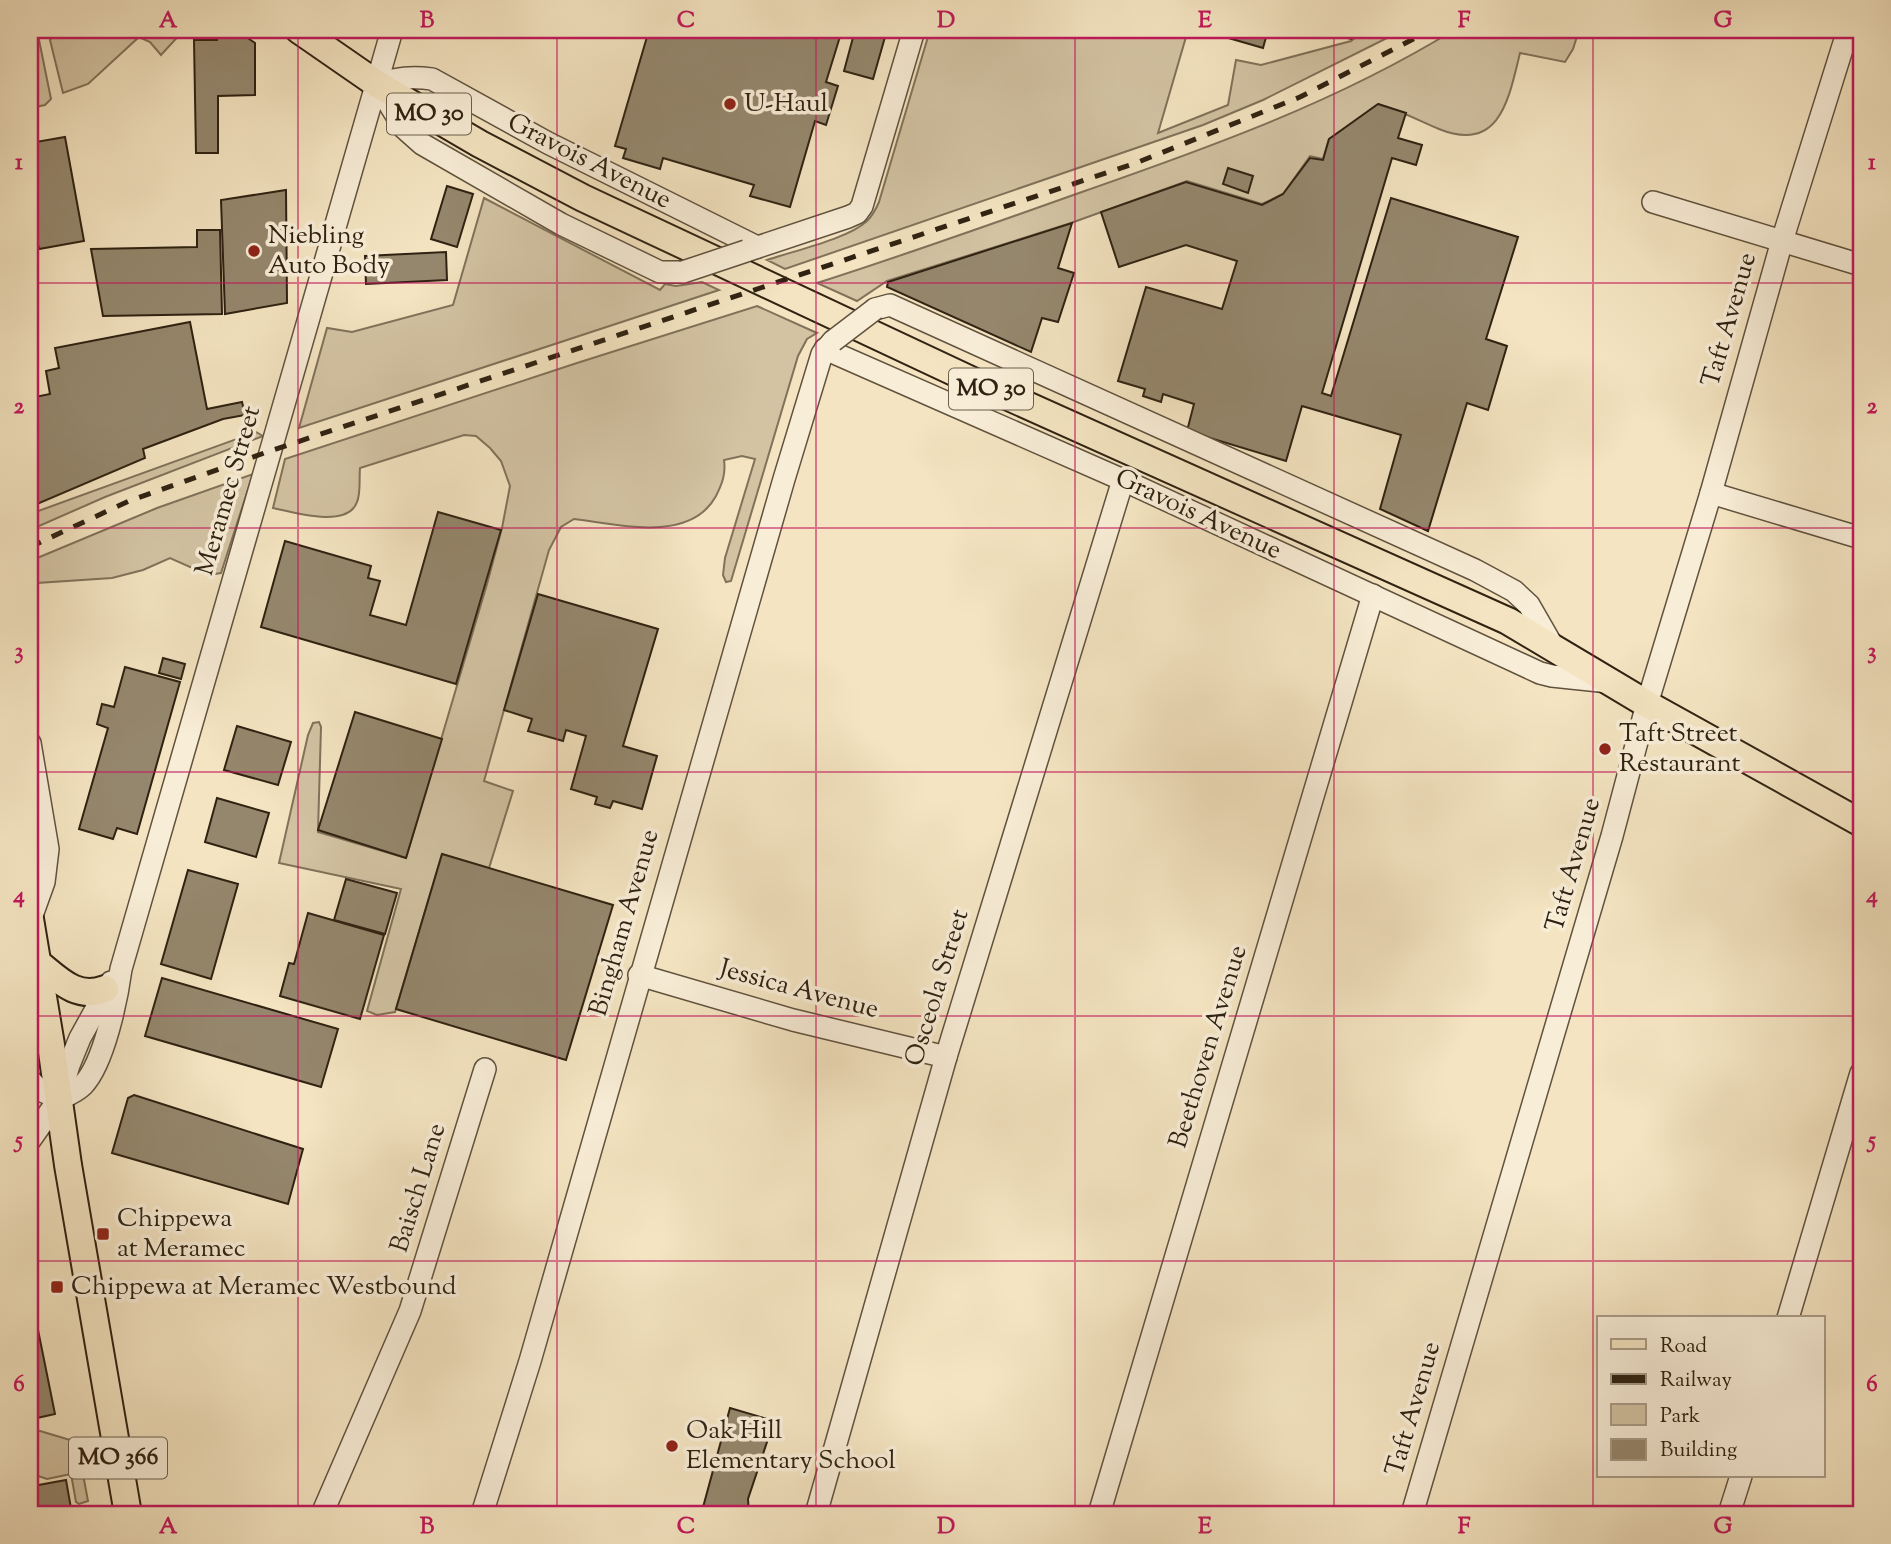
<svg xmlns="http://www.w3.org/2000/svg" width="1891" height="1544" font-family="'Sorts Mill Goudy',serif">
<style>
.green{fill:#d3c3a3;stroke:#81725a;stroke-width:2}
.building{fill:#95876d;stroke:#2f2212;stroke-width:2}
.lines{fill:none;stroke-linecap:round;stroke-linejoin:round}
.minor-casing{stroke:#60523e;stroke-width:24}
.major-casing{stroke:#2f2212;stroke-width:30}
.minor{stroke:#f8edd7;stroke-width:21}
.major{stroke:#f4e4c1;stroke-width:26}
.rail{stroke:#2f2212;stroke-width:5;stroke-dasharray:12 12;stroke-linecap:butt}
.minor-bridge-casing{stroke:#60523e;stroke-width:24;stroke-linecap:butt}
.minor-bridge{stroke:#f8edd7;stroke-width:21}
.grid{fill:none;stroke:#c2185b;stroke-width:2;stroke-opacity:0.55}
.poi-dot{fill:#8f2418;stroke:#f8edd7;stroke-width:2.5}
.labels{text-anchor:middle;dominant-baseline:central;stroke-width:7;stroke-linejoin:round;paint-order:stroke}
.shield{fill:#f8edd7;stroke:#6b5f4d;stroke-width:2}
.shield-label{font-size:24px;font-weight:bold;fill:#2f2212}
.poi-label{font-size:26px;fill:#2f2212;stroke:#f8edd7;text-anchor:start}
.street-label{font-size:26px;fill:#2f2212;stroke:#f8edd7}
.neatline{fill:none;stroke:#c2185b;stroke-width:2.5}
.grid-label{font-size:23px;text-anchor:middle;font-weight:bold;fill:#c2185b}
</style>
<rect width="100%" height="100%" fill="#f4e4c1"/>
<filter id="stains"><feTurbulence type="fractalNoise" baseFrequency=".00286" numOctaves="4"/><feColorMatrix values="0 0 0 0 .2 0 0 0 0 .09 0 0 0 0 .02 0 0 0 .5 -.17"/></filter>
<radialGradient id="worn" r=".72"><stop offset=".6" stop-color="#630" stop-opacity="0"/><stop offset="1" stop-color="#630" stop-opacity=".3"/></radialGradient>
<g class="green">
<polygon points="30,30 37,30 51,99 45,105 30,108"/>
<polygon points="58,30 184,30 161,55 150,42 139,37 88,84 63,93 50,40"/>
<path d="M 930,30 L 1188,30 L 1158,133 L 1228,105 L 1236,60 L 1261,65 L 1351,41 L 1365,30 L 1403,30 L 1263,100 L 1203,125 L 785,269 L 767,260 C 793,251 848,239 867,221 C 872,216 876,209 879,202 Z"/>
<path d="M 1454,30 L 1579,30 L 1573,49 L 1565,62 L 1520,53 C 1509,98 1500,154 1439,129 C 1418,120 1401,111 1378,104 L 1329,139 L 1323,159 L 1310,156 L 1283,194 L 1262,204 L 1187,181 L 1071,223 L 887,281 L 857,301 L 817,283 C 905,255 992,224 1079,193 C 1208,148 1337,102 1454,30 Z"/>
<polygon points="484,198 660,290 665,284 676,286 702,282 719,290 299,428 327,328 352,332 453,305"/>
<path d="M 757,306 L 817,333 L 807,339 L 798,356 L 731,581 L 726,582 L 723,575 L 725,558 L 755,459 L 742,456 L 724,460 C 726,474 722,484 716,496 C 690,544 616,524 574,519 L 561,527 L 549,550 L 484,781 L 513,791 L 489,868 L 442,854 L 395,1012 L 377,1015 L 367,1011 L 401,889 L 279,863 L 308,735 L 313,723 L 319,722 L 321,727 L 318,832 L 406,858 L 487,584 L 502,528 L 510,486 L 501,461 L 490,448 L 476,436 L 464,435 L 360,468 C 359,478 361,493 357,502 C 348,529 292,512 273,508 L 285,459 L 577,363 Z"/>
<polygon points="256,432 263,436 105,497 30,530 30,514"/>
<polygon points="253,474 221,573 208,575 170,558 143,570 112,578 37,583 30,594 30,561 157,508"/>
<polygon points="30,1428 77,1442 88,1501 79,1504 76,1502 71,1474 47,1479 35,1475 30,1451"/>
</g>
<g class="building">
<polygon points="217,30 236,30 255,43 255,95 218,96 218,153 196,153 194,40 217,40"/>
<polygon points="649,30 842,30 826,82 838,86 826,125 815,121 790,207 750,196 754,185 663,158 660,169 623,158 626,149 615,146"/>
<polygon points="855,30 887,30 873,79 844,71"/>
<polygon points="1227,30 1268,30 1263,48 1225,37"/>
<polygon points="1317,30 1364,30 1351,39"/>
<polygon points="1378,104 1406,113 1398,138 1422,145 1416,165 1392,158 1322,393 1331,396 1391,198 1518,237 1486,339 1507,346 1488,410 1467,403 1428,531 1380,509 1401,435 1302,406 1286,461 1187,431 1194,404 1163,394 1161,402 1143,396 1145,389 1118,381 1146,287 1222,309 1237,261 1186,245 1119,267 1101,212 1186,182 1262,205 1283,194 1310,158 1323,160 1329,139"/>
<polygon points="65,137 84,241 39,249 30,207 30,143"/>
<polygon points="1228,168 1253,176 1248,193 1223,184"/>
<polygon points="447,186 473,194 457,247 431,239"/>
<polygon points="286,190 287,303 225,314 221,200"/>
<polygon points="1072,223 1058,268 1074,273 1058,322 1042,318 1031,352 887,287 888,282"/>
<polygon points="197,230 220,230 222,314 103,316 91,249 197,247"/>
<polygon points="446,252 447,280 366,284 365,256"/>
<polygon points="190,322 207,409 242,402 245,415 223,419 143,449 145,458 30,507 30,398 50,394 46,371 59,368 55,348"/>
<polygon points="438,512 501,530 456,684 261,627 285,541 371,566 368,578 380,581 370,615 406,625"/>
<polygon points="538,594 658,629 623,746 657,756 642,809 613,801 610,808 595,804 597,797 571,789 586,736 566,730 563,741 528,731 532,719 504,710"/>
<polygon points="163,658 185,664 181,679 159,673"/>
<polygon points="125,667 180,682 137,834 117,828 113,839 79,829 108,728 97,724 102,704 114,707"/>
<polygon points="355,712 442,739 406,858 318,830"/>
<polygon points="237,726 291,742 278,785 224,770"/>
<polygon points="217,798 269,813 256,857 205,842"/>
<polygon points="442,854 613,905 566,1060 396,1009"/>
<polygon points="188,870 238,884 211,979 161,964"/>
<polygon points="346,879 397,893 385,934 334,920"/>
<polygon points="308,913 384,935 360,1019 280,996 289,963 294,964"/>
<polygon points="162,978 338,1029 321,1087 145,1036"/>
<polygon points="134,1095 303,1149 288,1204 112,1153 128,1098"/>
<polygon points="37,1325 55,1414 37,1418 36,1413 30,1415 30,1326"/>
<polygon points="730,1408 774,1421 748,1499 749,1514 615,1514 702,1511"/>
<polygon points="30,1469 33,1486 66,1480 72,1514 30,1514"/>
</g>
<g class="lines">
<g class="minor-casing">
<g id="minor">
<path d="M 377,84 C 397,78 412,76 432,79 L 548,143 L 757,247"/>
<polyline points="377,84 404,128 422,144 561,224 660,272 683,272"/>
<polyline points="1653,202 1861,265"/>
<polyline points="746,251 848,217 857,213 862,206 914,30"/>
<polyline points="875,309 890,305 1475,570 1514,591 1529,605 1552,645"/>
<polyline points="825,349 1123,480 1540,673 1552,676 1609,682"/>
<polyline points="1711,493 1861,538"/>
<polyline points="30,743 48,849 44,882 30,921"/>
<polyline points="639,975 793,1020 946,1057"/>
<polyline points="30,1080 38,1089 59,1099"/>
<path d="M 59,1099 C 68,1095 76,1092 83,1085 C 104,1063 117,999 121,969 L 392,30"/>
<polyline points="30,1140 59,1099 69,1065 80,1038 111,982"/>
<polyline points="1788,1318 1861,1073"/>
<polyline points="322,1514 410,1311 485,1069"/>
<polyline points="482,1514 530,1361 784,479 822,354 833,341"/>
<polyline points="816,1514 946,1057 1123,480"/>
<polyline points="1099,1514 1373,595"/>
<polyline points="1412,1514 1612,836 1647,704 1711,493 1782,241 1848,30"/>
<polyline points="1729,1514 1741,1476"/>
</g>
</g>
<g class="major-casing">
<g id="major">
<polyline points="299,30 377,84 480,144 583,198 973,381 1508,621 1647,704 1861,823"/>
<polyline points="30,919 51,1045 68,1165 128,1514"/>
<path d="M 38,963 C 59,980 77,1000 105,989"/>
</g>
</g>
<use href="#minor" class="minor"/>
<use href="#major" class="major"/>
<polyline class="rail" points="30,547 129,501 270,451 1136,163 1300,97 1431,30"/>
<g class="minor-bridge-casing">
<g id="minor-bridge">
<polyline points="683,272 746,251"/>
<polyline points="833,341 875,309"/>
</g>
</g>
<use href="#minor-bridge" class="minor-bridge"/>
</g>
<path class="grid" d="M 298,30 L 298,1514M 557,30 L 557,1514M 816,30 L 816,1514M 1075,30 L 1075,1514M 1334,30 L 1334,1514M 1593,30 L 1593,1514M 30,283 L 1861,283M 30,528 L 1861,528M 30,772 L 1861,772M 30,1016 L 1861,1016M 30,1261 L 1861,1261"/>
<g class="poi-dot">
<circle cx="730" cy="104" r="7"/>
<circle cx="254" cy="251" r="7"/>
<circle cx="1605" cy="749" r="7"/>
<rect x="96" y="1227" width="14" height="14" rx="3.5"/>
<rect x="50" y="1280" width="14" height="14" rx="3.5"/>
<circle cx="672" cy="1446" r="7"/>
</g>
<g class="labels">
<g class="shield">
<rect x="387" y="93.5" width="84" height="41" rx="5"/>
<rect x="949" y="368.5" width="84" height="41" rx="5"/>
<rect x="69" y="1437.5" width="98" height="41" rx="5"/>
</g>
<g class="shield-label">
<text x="429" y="114">MO 30</text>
<text x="991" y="389">MO 30</text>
<text x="118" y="1458">MO 366</text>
</g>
<g class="poi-label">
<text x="744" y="104">U-Haul</text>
<text x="268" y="236">Niebling<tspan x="268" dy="30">Auto Body</tspan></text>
<text x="1619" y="734">Taft Street<tspan x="1619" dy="30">Restaurant</tspan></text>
<text x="117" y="1219">Chippewa<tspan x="117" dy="30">at Meramec</tspan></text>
<text x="71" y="1287">Chippewa at Meramec Westbound</text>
<text x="686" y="1431">Oak Hill<tspan x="686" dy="30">Elementary School</tspan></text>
</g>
<g class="street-label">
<text transform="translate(589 162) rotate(27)">Gravois Avenue</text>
<text transform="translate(1730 320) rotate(-74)">Taft Avenue</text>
<text transform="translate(229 491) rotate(-74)">Meramec Street</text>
<text transform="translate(1198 515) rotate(25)">Gravois Avenue</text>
<text transform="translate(1574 865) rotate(-74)">Taft Avenue</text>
<text transform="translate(625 923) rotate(-74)">Bingham Avenue</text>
<text transform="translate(938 988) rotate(-73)">Osceola Street</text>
<text transform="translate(799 990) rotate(15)">Jessica Avenue</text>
<text transform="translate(1209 1047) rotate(-73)">Beethoven Avenue</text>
<text transform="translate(419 1188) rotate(-73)">Baisch Lane</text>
<text transform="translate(1414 1409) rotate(-74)">Taft Avenue</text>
</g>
</g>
<rect width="1891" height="1544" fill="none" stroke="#f4e4c1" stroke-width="77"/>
<rect x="1597" y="1316" width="228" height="161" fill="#f8edd7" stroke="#a89c88" stroke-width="2"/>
<rect x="1611" y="1339" width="35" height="10" fill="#f4e4c1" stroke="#a89c88" stroke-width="2"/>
<text x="1660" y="1352" font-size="21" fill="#2f2212">Road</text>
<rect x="1611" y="1374" width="35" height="10" fill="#2f2212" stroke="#a89c88" stroke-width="2"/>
<text x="1660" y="1386" font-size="21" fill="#2f2212">Railway</text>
<rect x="1611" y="1404" width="35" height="21" fill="#d3c3a3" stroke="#a89c88" stroke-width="2"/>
<text x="1660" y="1422" font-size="21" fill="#2f2212">Park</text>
<rect x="1611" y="1439" width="35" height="21" fill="#95876d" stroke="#a89c88" stroke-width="2"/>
<text x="1660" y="1456" font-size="21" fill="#2f2212">Building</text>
<rect x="38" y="38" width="1815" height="1468" class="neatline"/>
<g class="grid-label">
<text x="168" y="27">A</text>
<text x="427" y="27">B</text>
<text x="686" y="27">C</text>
<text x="946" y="27">D</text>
<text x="1205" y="27">E</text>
<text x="1464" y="27">F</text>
<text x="1723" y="27">G</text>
<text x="19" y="169">1</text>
<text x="1872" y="169">1</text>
<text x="19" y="413">2</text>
<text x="1872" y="413">2</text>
<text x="19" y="658">3</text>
<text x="1872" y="658">3</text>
<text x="19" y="902">4</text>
<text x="1872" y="902">4</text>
<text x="19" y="1147">5</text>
<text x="1872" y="1147">5</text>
<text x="19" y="1391">6</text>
<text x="1872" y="1391">6</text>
<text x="168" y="1533">A</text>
<text x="427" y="1533">B</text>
<text x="686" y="1533">C</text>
<text x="946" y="1533">D</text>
<text x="1205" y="1533">E</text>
<text x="1464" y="1533">F</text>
<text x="1723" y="1533">G</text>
</g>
<rect width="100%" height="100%" filter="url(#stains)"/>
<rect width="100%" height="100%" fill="url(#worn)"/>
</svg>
